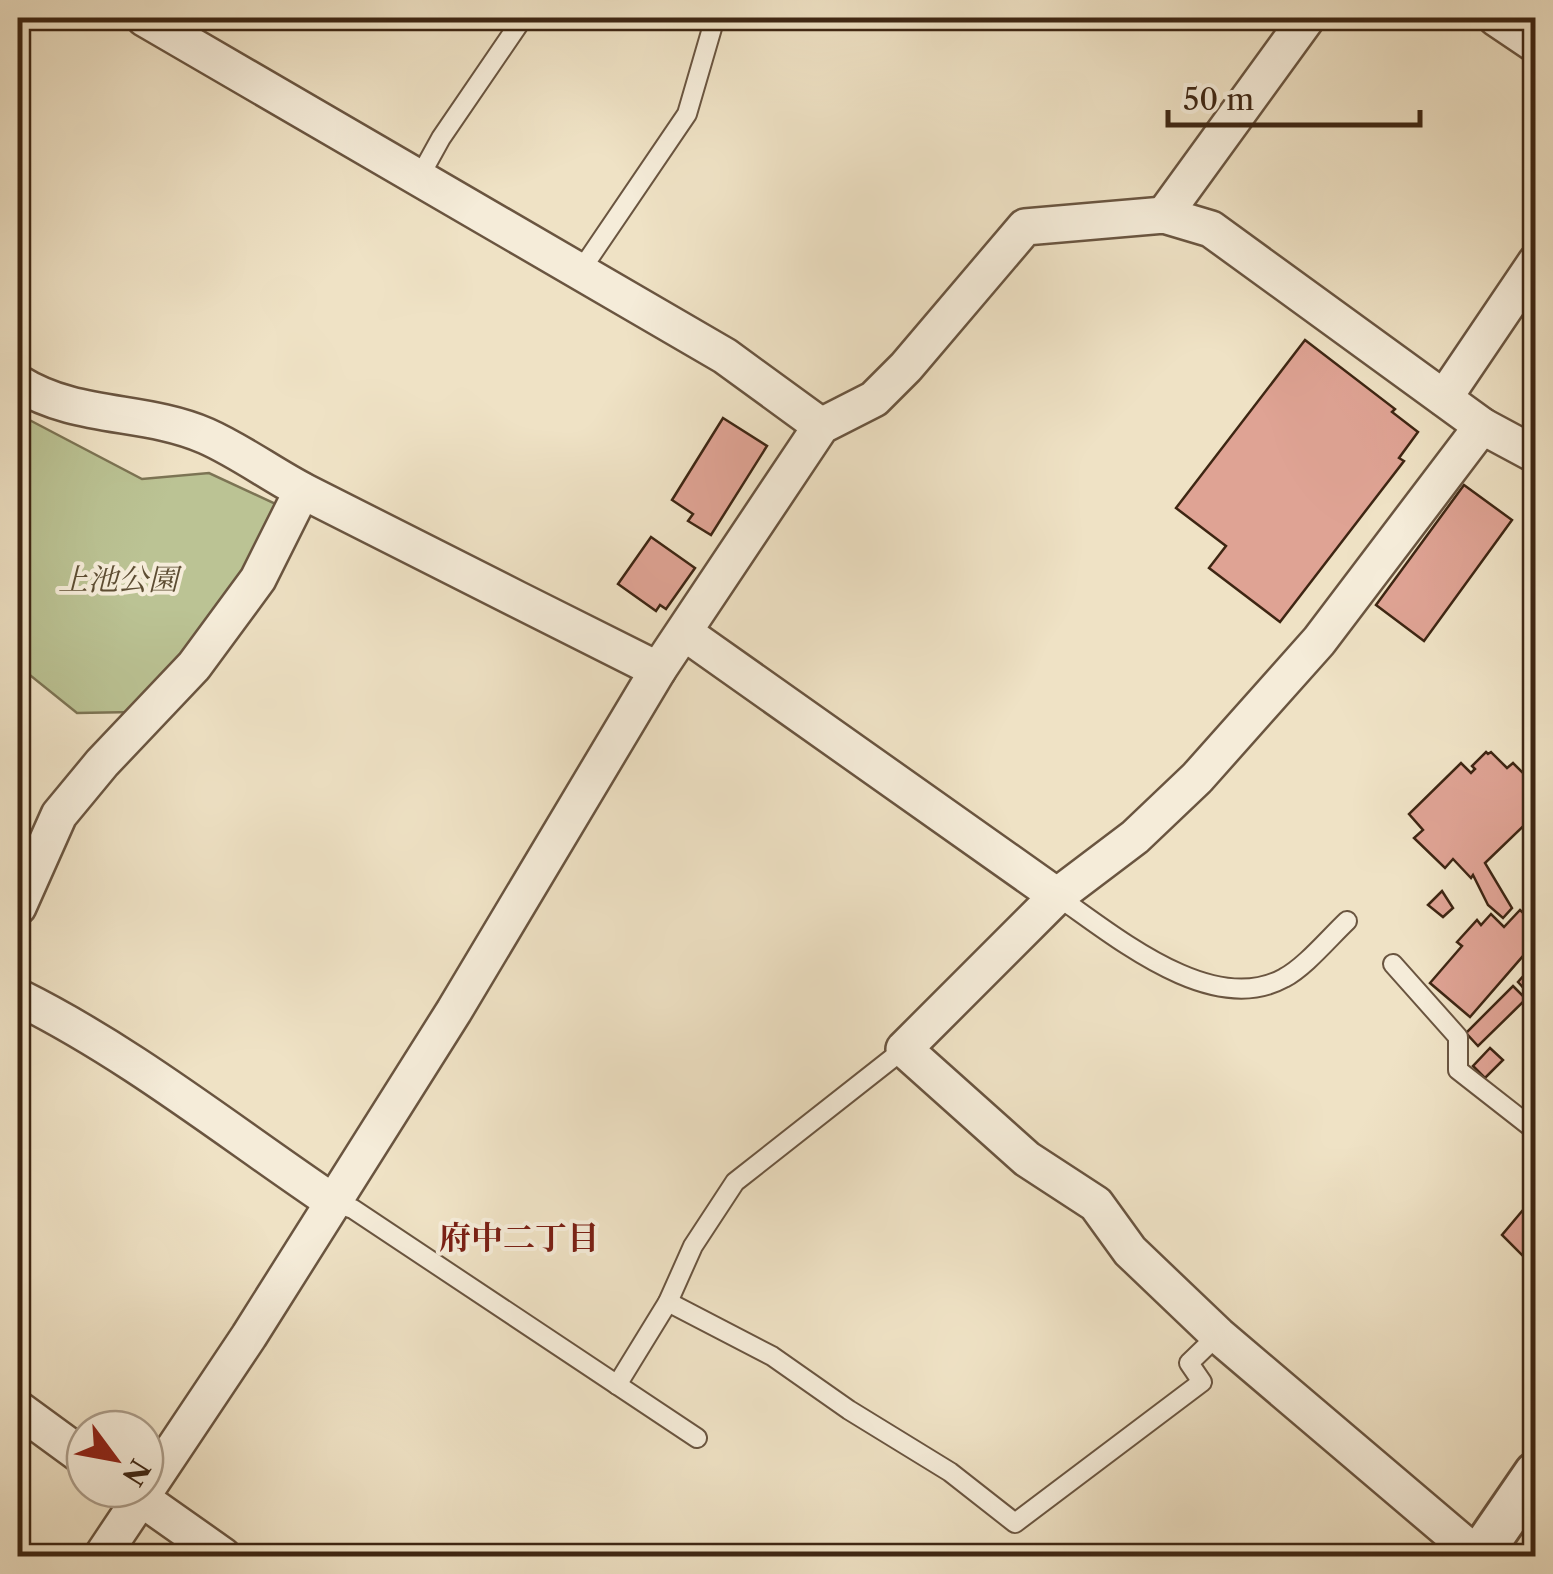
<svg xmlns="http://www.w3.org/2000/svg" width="1553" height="1574" font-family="'Libre Caslon Text','Noto Serif JP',serif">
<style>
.green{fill:#bbc394;stroke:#7c7454;stroke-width:2.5}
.building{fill:#dfa394;stroke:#3e2613;stroke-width:2.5}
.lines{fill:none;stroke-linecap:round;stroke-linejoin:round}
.service-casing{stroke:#6a5540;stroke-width:22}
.minor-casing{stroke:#6a5540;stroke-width:40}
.tertiary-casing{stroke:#6a5540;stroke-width:48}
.service{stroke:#f5ecd9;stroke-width:18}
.minor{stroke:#f5ecd9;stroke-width:35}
.tertiary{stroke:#f5ecd9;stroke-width:42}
.labels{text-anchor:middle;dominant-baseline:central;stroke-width:8;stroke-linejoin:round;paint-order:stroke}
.park-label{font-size:30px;font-style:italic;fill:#5d4d33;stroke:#f5ecd9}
.neighbourhood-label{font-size:32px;font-weight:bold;fill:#7a1f14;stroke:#f5ecd9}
</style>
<rect width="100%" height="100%" fill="#efe2c5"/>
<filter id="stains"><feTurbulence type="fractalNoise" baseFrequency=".002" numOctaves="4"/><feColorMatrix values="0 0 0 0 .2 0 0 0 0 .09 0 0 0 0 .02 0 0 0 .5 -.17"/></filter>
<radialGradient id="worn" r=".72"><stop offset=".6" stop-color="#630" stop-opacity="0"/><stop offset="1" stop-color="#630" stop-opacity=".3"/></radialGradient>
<polygon class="green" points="18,414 142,479 209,473 278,505 235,588 208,627 134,712 77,713 26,672 18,661"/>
<g class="building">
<polygon points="1305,340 1395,409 1392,412 1418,432 1399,458 1404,461 1280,622 1209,568 1226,546 1176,508"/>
<polygon points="723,418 767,446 711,535 688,521 693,514 672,500"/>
<polygon points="1464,485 1512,520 1424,641 1376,605"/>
<polygon points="651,537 695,568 666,609 660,605 656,611 618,584"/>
<polygon points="1486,752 1488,754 1491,752 1507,768 1513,763 1536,786 1531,791 1536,796 1536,814 1485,863 1512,908 1503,918 1488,905 1473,875 1471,878 1453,859 1445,868 1414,838 1423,830 1409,814 1461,763 1471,773 1475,769 1472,766"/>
<polygon points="1442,891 1453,908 1443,917 1428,905"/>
<polygon points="1520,910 1536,925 1536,941 1470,1017 1430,983 1462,946 1457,942 1477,920 1481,925 1491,914 1504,927"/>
<polygon points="1532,966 1536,969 1536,989 1530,995 1518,982"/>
<polygon points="1513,986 1526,999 1478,1046 1466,1033"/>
<polygon points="1490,1048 1503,1060 1485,1078 1473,1066"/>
<polygon points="1528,1204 1536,1210 1536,1261 1532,1265 1502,1235"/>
</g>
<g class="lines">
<g class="service-casing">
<g id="service">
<polyline points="420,176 441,138 523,18"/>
<polyline points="581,270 687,114 715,18"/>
<path d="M 1057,896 C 1115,936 1212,1018 1284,978 C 1305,967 1329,938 1347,921"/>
<polyline points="1393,964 1458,1037 1458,1070 1536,1131"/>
<polyline points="333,1202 353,1209 697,1438"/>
<polyline points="668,1302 772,1356 849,1410 950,1472 1015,1523 1202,1382 1189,1363 1218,1335"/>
<polyline points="617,1385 668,1302 693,1246 735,1182 904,1049"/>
</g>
</g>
<g class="minor-casing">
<g id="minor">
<polyline points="144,18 725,356 821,426"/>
<polyline points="1496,18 1536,45"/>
<polyline points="1164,215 1307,18"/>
<path d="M 18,383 C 77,420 144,409 206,436 C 240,451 272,475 305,492 C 423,552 540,611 658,670"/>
<polyline points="1444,398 1536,262"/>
<polyline points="685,633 1057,896"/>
<polyline points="18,907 59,815 102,763 194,666 258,579 302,491"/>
<path d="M 18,997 C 131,1053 229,1132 333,1202"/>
<polyline points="18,1409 85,1458"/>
<polyline points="128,1489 223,1556"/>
<polyline points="102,1556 249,1336 454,1011 658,670 821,426 874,399 906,367 1025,227 1164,215 1211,229 1482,426 1536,455"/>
<polyline points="1478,1556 1218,1335 1130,1251 1096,1204 1027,1159 904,1049 1057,896 1135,837 1197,778 1319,641 1482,426"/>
</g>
</g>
<g class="tertiary-casing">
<polyline id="tertiary" points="1479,1556 1536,1473"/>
</g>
<use href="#service" class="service"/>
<use href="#minor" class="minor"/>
<use href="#tertiary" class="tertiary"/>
</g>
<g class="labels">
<g class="park-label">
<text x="118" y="579">上池公園</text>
</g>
<g class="neighbourhood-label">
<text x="519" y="1237">府中二丁目</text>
</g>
</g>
<rect width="1553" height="1574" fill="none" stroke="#efe2c5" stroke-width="60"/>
<rect x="20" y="20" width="1513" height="1534" fill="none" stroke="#3e2613" stroke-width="5"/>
<rect x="30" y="30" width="1493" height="1514" fill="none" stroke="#3e2613" stroke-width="2.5"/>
<g transform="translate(115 1459) rotate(122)"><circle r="48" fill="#f5ecd9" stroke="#ac9d8a" stroke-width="2.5"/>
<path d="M0-8L18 38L0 25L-18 38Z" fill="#8f2418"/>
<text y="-15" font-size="28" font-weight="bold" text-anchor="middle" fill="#3e2613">N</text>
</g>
<path d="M1168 110v15h252v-15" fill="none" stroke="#3e2613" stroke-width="5"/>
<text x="1183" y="110" font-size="30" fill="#3e2613" stroke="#f5ecd9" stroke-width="8" paint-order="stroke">50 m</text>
<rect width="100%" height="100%" filter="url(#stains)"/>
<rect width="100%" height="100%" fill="url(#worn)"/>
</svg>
